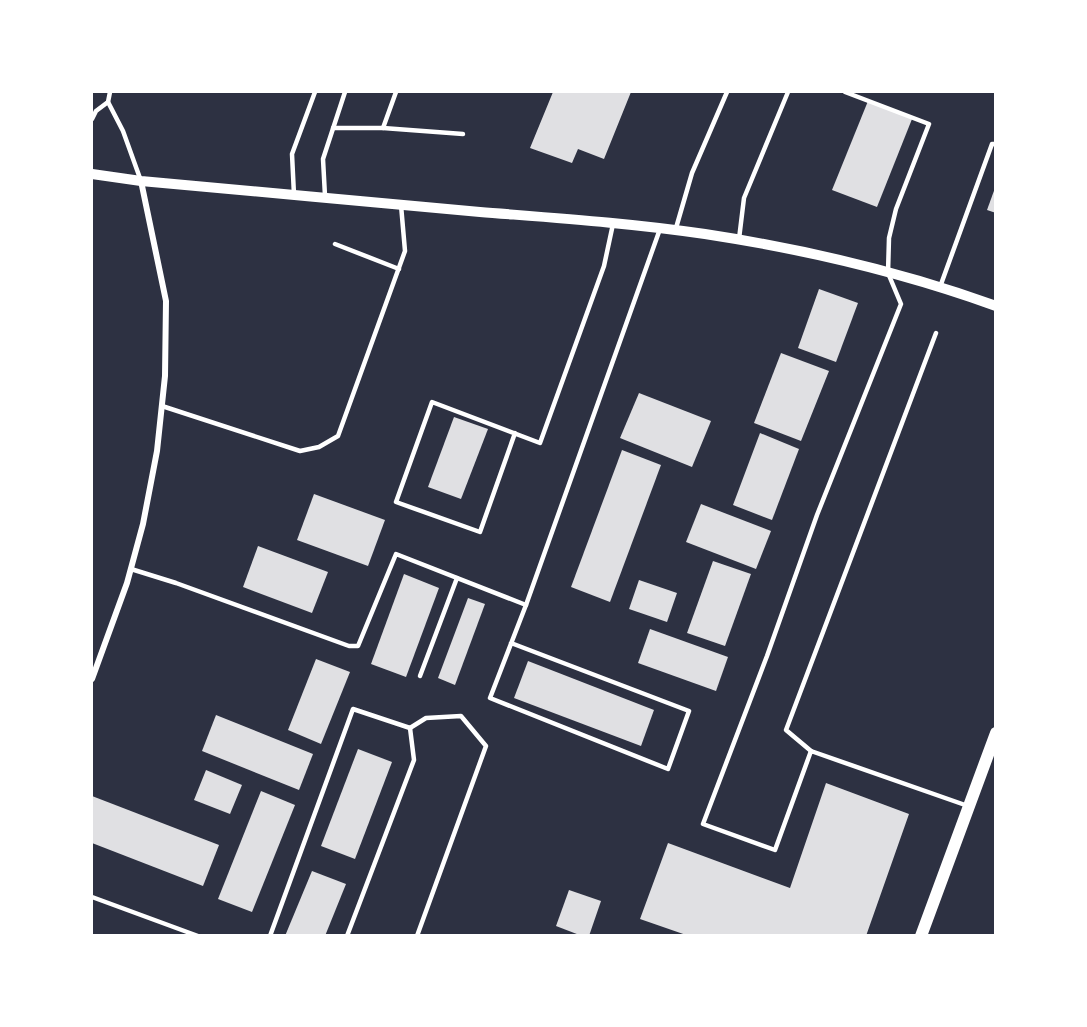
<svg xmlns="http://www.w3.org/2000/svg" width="1087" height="1027" font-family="'Source Sans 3',sans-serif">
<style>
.building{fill:#e0e0e3}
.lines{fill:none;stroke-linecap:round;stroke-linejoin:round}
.service{stroke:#fff;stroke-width:4.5}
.minor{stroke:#fff;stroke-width:6}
.tertiary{stroke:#fff;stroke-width:10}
.secondary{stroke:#fff;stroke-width:12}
</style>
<rect width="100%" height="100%" fill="#2d3142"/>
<g class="building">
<polygon points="553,92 631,92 604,159 578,149 572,163 530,148"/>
<polygon points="868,101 912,119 877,207 832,190"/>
<polygon points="995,188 996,188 996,213 987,210"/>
<polygon points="819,289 858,303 836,362 798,348"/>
<polygon points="781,353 829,371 801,441 754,423"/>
<polygon points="639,393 711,421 692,467 620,438"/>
<polygon points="454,417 488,429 461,499 428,487"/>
<polygon points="760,433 799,449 772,520 733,505"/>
<polygon points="622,450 661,465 610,602 571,587"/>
<polygon points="314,494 385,520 368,566 297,540"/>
<polygon points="701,504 771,531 756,569 686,542"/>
<polygon points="258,546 328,572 312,613 243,587"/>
<polygon points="713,561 751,574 725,646 687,633"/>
<polygon points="404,574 439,588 406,677 371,664"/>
<polygon points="639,580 677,593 667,622 629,609"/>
<polygon points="468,598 485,604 455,685 438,678"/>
<polygon points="650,629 728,657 716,691 638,663"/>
<polygon points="316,659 350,672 321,744 288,730"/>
<polygon points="528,661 654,710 641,746 514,698"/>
<polygon points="216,715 313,754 299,790 202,751"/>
<polygon points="358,749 392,762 355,859 321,846"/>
<polygon points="206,770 242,785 230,814 194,800"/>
<polygon points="826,783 909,814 866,936 689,936 640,919 668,843 790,888"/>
<polygon points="261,791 295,805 252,912 218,899"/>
<polygon points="92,796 219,845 203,886 92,843"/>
<polygon points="312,871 346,884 325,936 285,936"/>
<polygon points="569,890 601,901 589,936 582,936 556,926"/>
</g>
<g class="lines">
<g class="service">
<polyline points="845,92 929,124 896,209 889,238 888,273 901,304 817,515 767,656 703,824 775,850 811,751 968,806"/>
<polyline points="108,102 123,131 141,181"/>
<polyline points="92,119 96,111 108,102 110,92"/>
<polyline points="333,128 383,128 463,134"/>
<polyline points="383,128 396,92"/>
<polyline points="294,195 292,154 315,92"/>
<polyline points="325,196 323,159 345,92"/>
<polyline points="676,228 692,173 727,92"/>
<polyline points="739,239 744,198 788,92"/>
<polyline points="335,244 399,269"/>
<polyline points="940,287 992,144 996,144"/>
<polyline points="162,406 300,451 319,447 338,436 405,251 401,205"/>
<polyline points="515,433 480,532 396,502 432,402 540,443 604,266 613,224"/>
<polyline points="131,569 176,583 349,646 358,646 396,554 526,605"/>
<polyline points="511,643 689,711 668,769 490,698 526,605 660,229"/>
<polyline points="420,676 457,578"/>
<polyline points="410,728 426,718 461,716 486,746 417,936"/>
<polyline points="811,751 786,730 936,333"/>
<polyline points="92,897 198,936"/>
<polyline points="270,936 353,709 410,728"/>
<polyline points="347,936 414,760 410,728"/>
</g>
<polyline class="minor" points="92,679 127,583 143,524 157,451 165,376 166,301 141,181"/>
<path class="tertiary" d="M 92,174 L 141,181 C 254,191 367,202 480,212 C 555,218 631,223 705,234 C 803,249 902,272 996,306"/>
<polyline class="secondary" points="921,936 996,733"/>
</g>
<rect width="1087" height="1027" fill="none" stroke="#ffffff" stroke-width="186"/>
</svg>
